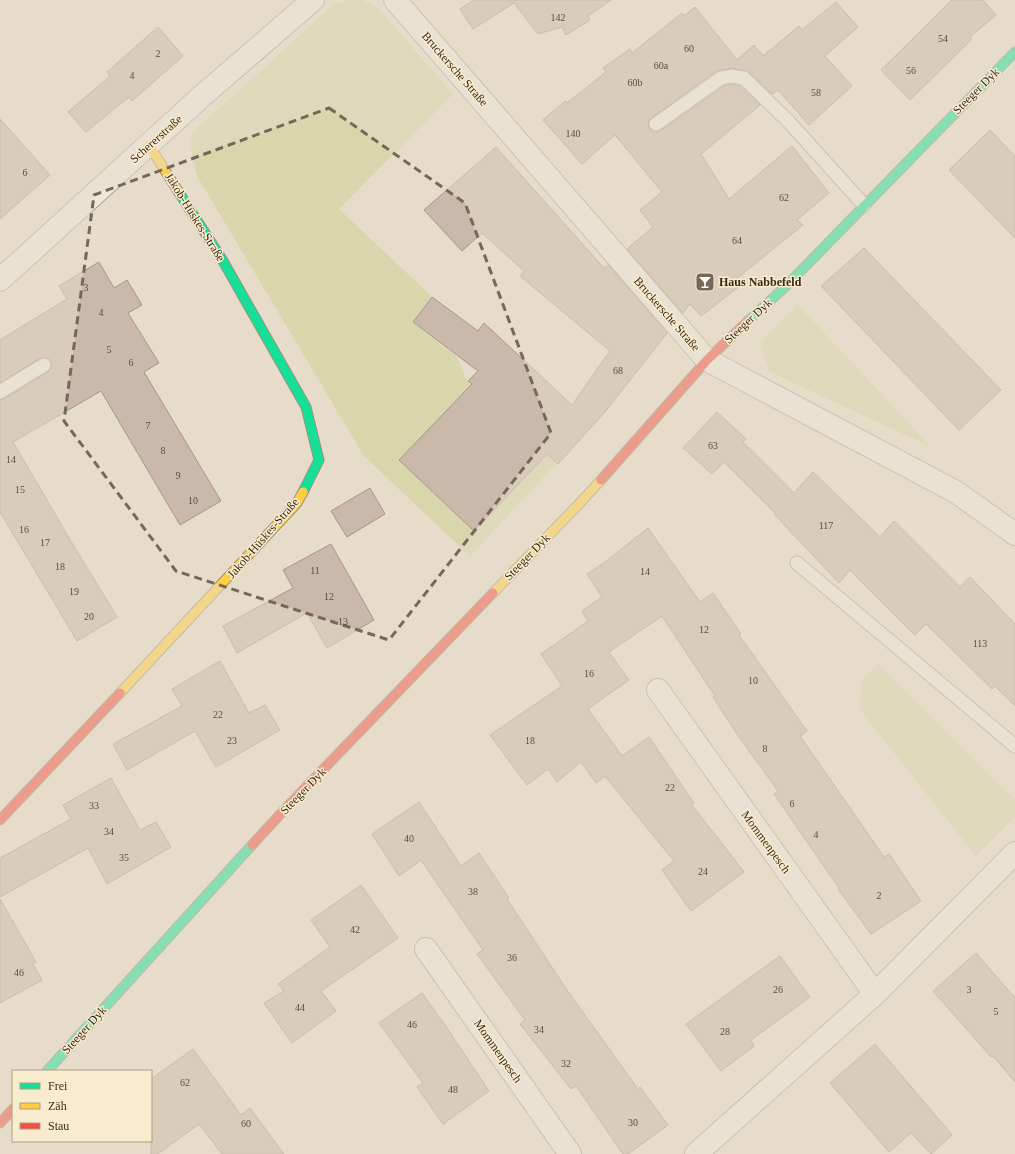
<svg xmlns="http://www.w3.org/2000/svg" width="1015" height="1154" font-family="'Times New Roman',serif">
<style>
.green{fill:#d8d6aa}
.building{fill:#cab9aa;stroke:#a69789}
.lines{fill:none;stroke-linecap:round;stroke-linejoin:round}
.lane-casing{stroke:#aba193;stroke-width:15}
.street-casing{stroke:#aba193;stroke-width:24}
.fast-casing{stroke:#9a9083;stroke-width:11}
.slow-casing{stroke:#9a9083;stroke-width:11}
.jam-casing{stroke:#9a9083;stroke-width:11}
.lane{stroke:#ede7dc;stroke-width:13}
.street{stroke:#ede7dc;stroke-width:22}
.fast{stroke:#16e098;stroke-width:9}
.slow{stroke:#ffcf43;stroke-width:9}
.jam{stroke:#f24e42;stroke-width:9}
.marked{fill:none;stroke:#766858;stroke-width:3;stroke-dasharray:8 5;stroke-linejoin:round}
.labels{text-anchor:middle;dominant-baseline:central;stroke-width:3;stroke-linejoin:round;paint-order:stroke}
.number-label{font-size:10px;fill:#5e4d3f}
.street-label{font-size:12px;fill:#3a291b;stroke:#f9ebce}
.poi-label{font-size:12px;font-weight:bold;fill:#3a291b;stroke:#f9ebce;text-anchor:start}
</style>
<rect width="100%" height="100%" fill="#e6dcc9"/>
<g class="green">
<polygon points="349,0 362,0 376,6 453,94 339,209 431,296 412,322 457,357 467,381 556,464 470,556 364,456 197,176 190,147 191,134 333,5"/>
<polygon points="797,304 931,447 770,372 760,343"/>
<polygon points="878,664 1015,800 1015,817 976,856 860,710 861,682"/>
</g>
<g class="building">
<polygon points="474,0 611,0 588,16 590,20 566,35 562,27 538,34 514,3 473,29 460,9"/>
<polygon points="952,0 983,0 996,15 971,36 971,40 910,100 881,70"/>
<polygon points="836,2 858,27 825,56 852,86 809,125 778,90 772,94 749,72 732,68 716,71 649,120 648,125 650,129 656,132 660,131 724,86 731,84 740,86 760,105 701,154 729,199 792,146 829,193 797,220 803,225 736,279 741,285 701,316 690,304 683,313 627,249 653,227 640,210 662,192 615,135 582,164 543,120 565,101 567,103 606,72 603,68 630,49 632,53 682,13 684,16 695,7 737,60 754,45 763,56 799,26 802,30"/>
<polygon points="158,27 183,56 132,101 129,97 86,132 68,112 110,76 107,72"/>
<polygon points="0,119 50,175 0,219"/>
<polygon points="990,130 1015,156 1015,238 949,170"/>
<polygon points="496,147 604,268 608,265 667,333 605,412 558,464 547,454 474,531 399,460 472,384 468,381 478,371 413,322 432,297 478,331 484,323 572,405 610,351 520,276 524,271 482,233 462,251 424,210"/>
<polygon points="864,248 1001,390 959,430 821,286"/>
<polygon points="99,262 114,288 127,280 142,305 128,313 159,363 144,372 221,501 180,525 101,391 13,442 72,543 117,617 77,641 0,512 0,400 4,399 48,372 51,368 52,364 51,361 47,358 40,358 0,383 0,340 67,299 59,286"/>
<polygon points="717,412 746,439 743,442 794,493 813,472 880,537 894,521 960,587 970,577 1015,624 1015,706 995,686 992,689 926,624 915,635 850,570 839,583 774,514 775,513 724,462 712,474 683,448"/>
<polygon points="370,488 385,514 347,537 331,511"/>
<polygon points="648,528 700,602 713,593 741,634 739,635 807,731 800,736 884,857 889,854 921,901 871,934 838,889 839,888 774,794 778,791 735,731 713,697 715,696 662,616 609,652 629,680 588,709 622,756 649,737 694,803 692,805 744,872 691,911 662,870 674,861 605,776 596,783 581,762 557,782 548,769 527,785 490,735 562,686 541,654 588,621 582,611 602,597 587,574 605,562"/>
<polygon points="331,544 374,620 327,648 307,613 237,653 223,626 293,588 283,570"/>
<polygon points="220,661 249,713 265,705 280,730 216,767 195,731 127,770 113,744 182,706 172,689"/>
<polygon points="111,778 140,830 156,822 171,847 107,884 88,848 0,897 0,858 71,819 63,805"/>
<polygon points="419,802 461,866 479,853 509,898 507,899 567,990 638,1089 640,1087 668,1125 628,1154 623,1154 576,1086 571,1089 520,1024 525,1020 477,954 483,950 421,860 399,876 372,834"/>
<polygon points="361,885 398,938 321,991 336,1011 292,1043 264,1003 284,991 278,984 330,947 311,920"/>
<polygon points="0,899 36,962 33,964 42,980 0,1003"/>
<polygon points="976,953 1015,998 1015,1082 993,1056 991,1057 933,991"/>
<polygon points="780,956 810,997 751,1040 754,1046 721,1071 686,1024"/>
<polygon points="422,993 445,1025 489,1091 443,1124 417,1087 423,1083 379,1023"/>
<polygon points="875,1044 952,1135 931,1154 911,1133 889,1152 830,1083"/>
<polygon points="193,1049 241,1115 250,1108 284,1154 222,1154 199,1124 158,1154 151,1154 151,1079"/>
</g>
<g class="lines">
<g class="lane-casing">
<g id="lane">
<polyline points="656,124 721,78 731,76 744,78 789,122 864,205"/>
<polyline points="0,392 44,365"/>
<polyline points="797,563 1015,746"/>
</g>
</g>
<g class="street-casing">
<g id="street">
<polyline points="395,0 707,360 956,492 1015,534"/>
<polyline points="0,280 202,96 313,0"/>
<polyline points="658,690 875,994"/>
<polyline points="426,949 570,1154"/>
<polyline points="696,1154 875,994 1015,853"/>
</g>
</g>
<g class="fast-casing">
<g id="fast">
<polyline points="178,191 223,261 306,407 319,460 303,492"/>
<polyline points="748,321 786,286 1015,52"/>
<polyline points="47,1071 252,845"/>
</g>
</g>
<g class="slow-casing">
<g id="slow">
<polyline points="149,145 178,191"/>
<polyline points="493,593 577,506 601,480"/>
<polyline points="120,693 297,503 303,492"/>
</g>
</g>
<g class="jam-casing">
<g id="jam">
<polyline points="601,480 707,360 748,321"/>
<polyline points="0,820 120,693"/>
<polyline points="252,845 285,809 493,593"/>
<polyline points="0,1123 13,1109"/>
</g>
</g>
<use href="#lane" class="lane"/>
<use href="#street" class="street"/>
<use href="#fast" class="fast"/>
<use href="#slow" class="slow"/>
<use href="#jam" class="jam"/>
</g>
<path d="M0 0H1015V1154H0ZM 329,108 L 465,203 L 551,433 L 389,640 L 176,571 L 64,421 L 94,195 Z" fill="#e6dcc9" fill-opacity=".55" fill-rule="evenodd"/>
<path class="marked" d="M 329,108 L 465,203 L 551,433 L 389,640 L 176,571 L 64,421 L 94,195 Z"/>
<defs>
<g id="bar-square" transform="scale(1)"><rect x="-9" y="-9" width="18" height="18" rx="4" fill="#766858" stroke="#f9ebce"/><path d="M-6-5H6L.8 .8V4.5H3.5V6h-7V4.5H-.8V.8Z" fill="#fff"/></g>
</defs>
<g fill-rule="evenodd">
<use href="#bar-square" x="705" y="282"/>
</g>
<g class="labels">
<g class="number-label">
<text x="558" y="17">142</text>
<text x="943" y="38">54</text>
<text x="689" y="48">60</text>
<text x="158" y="53">2</text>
<text x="661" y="65">60a</text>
<text x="911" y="70">56</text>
<text x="132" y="75">4</text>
<text x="635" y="82">60b</text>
<text x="816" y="92">58</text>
<text x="573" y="133">140</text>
<text x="25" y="172">6</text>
<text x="784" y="197">62</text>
<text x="737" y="240">64</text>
<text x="86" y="287">3</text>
<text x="101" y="312">4</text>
<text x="109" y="349">5</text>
<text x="131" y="362">6</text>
<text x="618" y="370">68</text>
<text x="148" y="425">7</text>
<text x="713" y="445">63</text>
<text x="163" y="450">8</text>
<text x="11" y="459">14</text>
<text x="178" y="475">9</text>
<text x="20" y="489">15</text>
<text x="193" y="500">10</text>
<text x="826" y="525">117</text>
<text x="24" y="529">16</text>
<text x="45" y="542">17</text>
<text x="60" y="566">18</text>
<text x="315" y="570">11</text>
<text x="645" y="571">14</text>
<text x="74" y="591">19</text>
<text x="329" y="596">12</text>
<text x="89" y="616">20</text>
<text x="343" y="621">13</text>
<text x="704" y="629">12</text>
<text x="980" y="643">113</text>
<text x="589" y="673">16</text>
<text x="753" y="680">10</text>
<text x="218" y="714">22</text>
<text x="232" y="740">23</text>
<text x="530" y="740">18</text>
<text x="765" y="748">8</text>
<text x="670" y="787">22</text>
<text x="792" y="803">6</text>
<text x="94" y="805">33</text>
<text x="109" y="831">34</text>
<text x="816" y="834">4</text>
<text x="409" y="838">40</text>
<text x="124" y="857">35</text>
<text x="703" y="871">24</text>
<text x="473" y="891">38</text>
<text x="879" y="895">2</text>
<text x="355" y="929">42</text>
<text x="512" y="957">36</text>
<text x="19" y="972">46</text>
<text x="778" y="989">26</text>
<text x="969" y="989">3</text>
<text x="300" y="1007">44</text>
<text x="996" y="1011">5</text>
<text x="412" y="1024">46</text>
<text x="539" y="1029">34</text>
<text x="725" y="1031">28</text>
<text x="566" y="1063">32</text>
<text x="185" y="1082">62</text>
<text x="453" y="1089">48</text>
<text x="633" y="1122">30</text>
<text x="246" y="1123">60</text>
</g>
<g class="street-label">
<text transform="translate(455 69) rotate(49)">Bruckersche Straße</text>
<text transform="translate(976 91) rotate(-45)">Steeger Dyk</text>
<text transform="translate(156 139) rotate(-42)">Schererstraße</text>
<text transform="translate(195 217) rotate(58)">Jakob-Hüskes-Straße</text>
<text transform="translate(667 314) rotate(49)">Bruckersche Straße</text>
<text transform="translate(748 321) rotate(-43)">Steeger Dyk</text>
<text transform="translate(263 538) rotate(-49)">Jakob-Hüskes-Straße</text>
<text transform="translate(527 557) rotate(-46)">Steeger Dyk</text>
<text transform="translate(303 791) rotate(-46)">Steeger Dyk</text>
<text transform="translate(766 842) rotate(54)">Mommenpesch</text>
<text transform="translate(84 1030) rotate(-48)">Steeger Dyk</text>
<text transform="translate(498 1051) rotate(55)">Mommenpesch</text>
</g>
<g class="poi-label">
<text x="719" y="282">Haus Nabbefeld</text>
</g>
</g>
<rect x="12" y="1070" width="140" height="72" fill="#f9ebce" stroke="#ad9d86"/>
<rect x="20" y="1083" width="20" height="6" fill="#16e098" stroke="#ad9d86"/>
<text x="48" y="1090" font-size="12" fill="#3a291b">Frei</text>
<rect x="20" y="1103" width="20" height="6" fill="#ffcf43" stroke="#ad9d86"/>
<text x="48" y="1110" font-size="12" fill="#3a291b">Zäh</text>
<rect x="20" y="1123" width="20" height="6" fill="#f24e42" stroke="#ad9d86"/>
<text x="48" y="1130" font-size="12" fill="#3a291b">Stau</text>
</svg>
